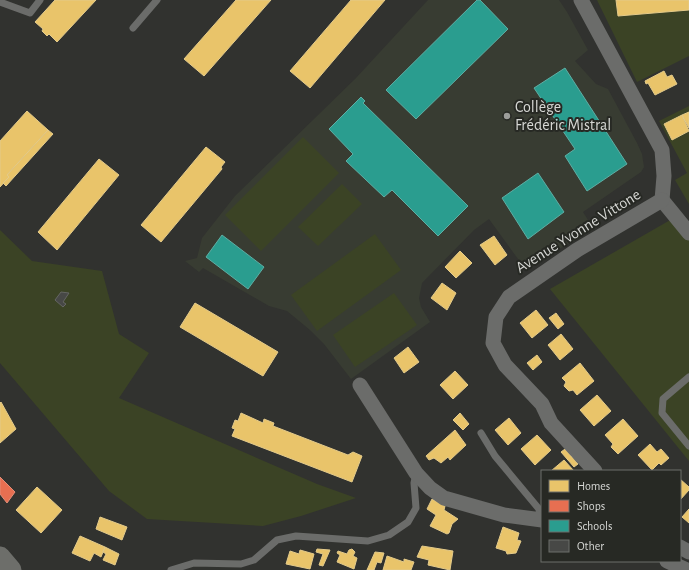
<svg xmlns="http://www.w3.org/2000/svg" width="689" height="570" font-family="'Alegreya Sans',sans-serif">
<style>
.built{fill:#383c32}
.green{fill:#3b4325}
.homes{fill:#e9c46a;stroke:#e3ca8a}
.shops{fill:#e76f51;stroke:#e28e78}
.schools{fill:#2a9d8f;stroke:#5eaea4}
.building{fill:#474846;stroke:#656663}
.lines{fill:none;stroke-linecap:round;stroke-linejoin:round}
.lane{stroke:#6b6c6a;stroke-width:7}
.street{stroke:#6b6c6a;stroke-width:15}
.secondary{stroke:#6d6e6a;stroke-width:21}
.poi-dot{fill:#9c9d9a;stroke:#272924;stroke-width:1.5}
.labels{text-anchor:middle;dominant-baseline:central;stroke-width:4;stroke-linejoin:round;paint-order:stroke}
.poi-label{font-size:16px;fill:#d6d7d4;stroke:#272924;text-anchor:start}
.street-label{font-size:16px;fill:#d6d7d4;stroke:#272924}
</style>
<rect width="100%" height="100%" fill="#31322f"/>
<polygon class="built" points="428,0 559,0 567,12 588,50 575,61 596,84 608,89 637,143 642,154 644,167 641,172 583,212 593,228 526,270 489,219 474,230 422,283 419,298 421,307 430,322 351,379 324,344 310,330 287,311 269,306 203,268 199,272 185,261 197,258 202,238 235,196 356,78"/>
<g class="green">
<polygon points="597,0 616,0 618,16 689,10 689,56 637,82"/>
<polygon points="689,106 689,112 664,124 672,140 689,131 689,204 675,180 687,173 659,121"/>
<polygon points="303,137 339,173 261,251 225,215"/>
<polygon points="342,184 362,204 318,246 298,227"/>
<polygon points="679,215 689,231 689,461 550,289"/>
<polygon points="0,230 32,261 102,271 119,334 149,353 119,398 317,484 356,498 301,516 263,526 147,519 109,491 0,363"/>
<polygon points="375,234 401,270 317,331 291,295"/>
<polygon points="394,293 417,325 355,367 333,335"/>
</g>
<g class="homes">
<polygon points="55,0 96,0 57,42 49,34 47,36 42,31 43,29 35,22"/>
<polygon points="236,0 271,0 204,76 184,59"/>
<polygon points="351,0 385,0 310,88 290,71"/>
<polygon points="616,0 689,0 689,10 618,16"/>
<polygon points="664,71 667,77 672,75 677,84 655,95 648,83 646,84 645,81"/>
<polygon points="27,111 48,130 7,175 9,177 0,187 0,141"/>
<polygon points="689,112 689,128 682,115"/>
<polygon points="682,115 689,131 672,140 664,124"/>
<polygon points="48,130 53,134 6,186 3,183 9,177 7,175"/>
<polygon points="206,147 225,162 221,167 222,169 161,242 141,225"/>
<polygon points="99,159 119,175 57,250 38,232"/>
<polygon points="494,236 507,255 495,265 480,245"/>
<polygon points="460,251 472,263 456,278 445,267"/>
<polygon points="442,283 456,293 447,310 431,298"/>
<polygon points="195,303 278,352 263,376 180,327"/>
<polygon points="536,310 548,325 532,338 520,323"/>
<polygon points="556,313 564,324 558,329 549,318"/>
<polygon points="561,334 573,349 560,360 548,345"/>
<polygon points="408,347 419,362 404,373 394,358"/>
<polygon points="537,355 542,362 533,370 527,363"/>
<polygon points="580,363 594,381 577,395 573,390 569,391 564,386 566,382 562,378"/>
<polygon points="455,371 468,385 453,399 440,385"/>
<polygon points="597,395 611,411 594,426 580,410"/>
<polygon points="1,402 16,429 0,443 0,403"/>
<polygon points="241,413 263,423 264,419 274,423 273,426 348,455 353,452 362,456 352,482 232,436 235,429 232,428 235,420 238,421"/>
<polygon points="460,413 469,424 463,430 453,420"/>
<polygon points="509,418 521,433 508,445 495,430"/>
<polygon points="623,419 638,436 618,454 611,447 613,444 605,435"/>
<polygon points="455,430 466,445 450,460 448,457 441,463 434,458 429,460 426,456"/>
<polygon points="537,435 551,450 535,465 521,449"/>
<polygon points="650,444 657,452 661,449 669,458 661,465 659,463 652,470 638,455"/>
<polygon points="565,449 578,464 574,467 561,452"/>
<polygon points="564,460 574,471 551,471"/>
<polygon points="680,479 689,487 689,490 680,500"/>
<polygon points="37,487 62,510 41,533 16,510"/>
<polygon points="432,499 445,506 444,510 458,519 452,524 449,533 447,534 430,526 436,515 427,509"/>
<polygon points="689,509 689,523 682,517"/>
<polygon points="100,517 127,527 122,540 96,529"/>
<polygon points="503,527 519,533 517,540 521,541 516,553 507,554 506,551 496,548"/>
<polygon points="80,536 105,547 101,557 94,553 90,561 72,553"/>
<polygon points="422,546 453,551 450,570 428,565 429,560 417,557"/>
<polygon points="105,547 119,554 115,565 103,560 106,554 103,552"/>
<polygon points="317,549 330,550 323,566 319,565 323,554 316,552"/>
<polygon points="352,549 355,552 353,556 357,558 354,569 337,562 340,555 337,553 338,551 347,554 349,550"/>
<polygon points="300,550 314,554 310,569 286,564 290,551 299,554"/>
<polygon points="375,552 384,553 381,563 377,562 374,570 367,570"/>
<polygon points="387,556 404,562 404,559 414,562 411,570 383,570"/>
</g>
<polygon class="shops" points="0,477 15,492 7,503 0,494"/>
<g class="schools">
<polygon points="477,0 480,0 508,29 416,119 386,90"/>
<polygon points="565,68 627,164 587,191 565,156 575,149 534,88"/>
<polygon points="361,97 365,101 363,103 468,206 438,236 392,190 384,197 346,161 353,154 329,129"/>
<polygon points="538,173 564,212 528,239 502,198"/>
<polygon points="222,235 264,267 248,289 206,257"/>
</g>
<polygon class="building" points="61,292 69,293 63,302 66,304 63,307 55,300"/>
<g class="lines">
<g class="lane">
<polyline points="0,2 30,13 40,0"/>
<polyline points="133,28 157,0"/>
<polyline points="689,377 663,399 662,413 689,446"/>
<polyline points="481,433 495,456 539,509 540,519"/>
<polyline points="171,570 194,563 241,564 254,560 277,540 296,536 368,541 389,535 408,522 416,508 414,483 416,473"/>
</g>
<g class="street">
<polyline points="581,0 662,150 664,176 662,200"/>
<polyline points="662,200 689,233"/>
<polyline points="360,385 416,473 430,488 444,498 504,515 542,520"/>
<polyline points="595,471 551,423 542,404 505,365 493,343 496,317 509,297 577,250 662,200"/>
<polyline points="680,547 689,552"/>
<polyline points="667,561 687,570"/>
</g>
<polyline class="secondary" points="0,557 11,570"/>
</g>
<circle class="poi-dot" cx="507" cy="116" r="4"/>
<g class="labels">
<g class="poi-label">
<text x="515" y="107">Collège<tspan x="515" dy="18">Frédéric Mistral</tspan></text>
</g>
<g class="street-label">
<text transform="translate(578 231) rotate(-32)">Avenue Yvonne Vittone</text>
</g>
</g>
<rect x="541" y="470" width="140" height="92" fill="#272924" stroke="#6d6f6a"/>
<rect x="549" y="480" width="20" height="12" fill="#e9c46a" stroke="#6d6f6a"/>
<text x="577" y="490" font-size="12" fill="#d6d7d4">Homes</text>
<rect x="549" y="500" width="20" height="12" fill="#e76f51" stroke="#6d6f6a"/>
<text x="577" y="510" font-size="12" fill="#d6d7d4">Shops</text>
<rect x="549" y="520" width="20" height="12" fill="#2a9d8f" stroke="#6d6f6a"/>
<text x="577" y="530" font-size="12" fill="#d6d7d4">Schools</text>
<rect x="549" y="540" width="20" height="12" fill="#474846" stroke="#6d6f6a"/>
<text x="577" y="550" font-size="12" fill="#d6d7d4">Other</text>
</svg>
